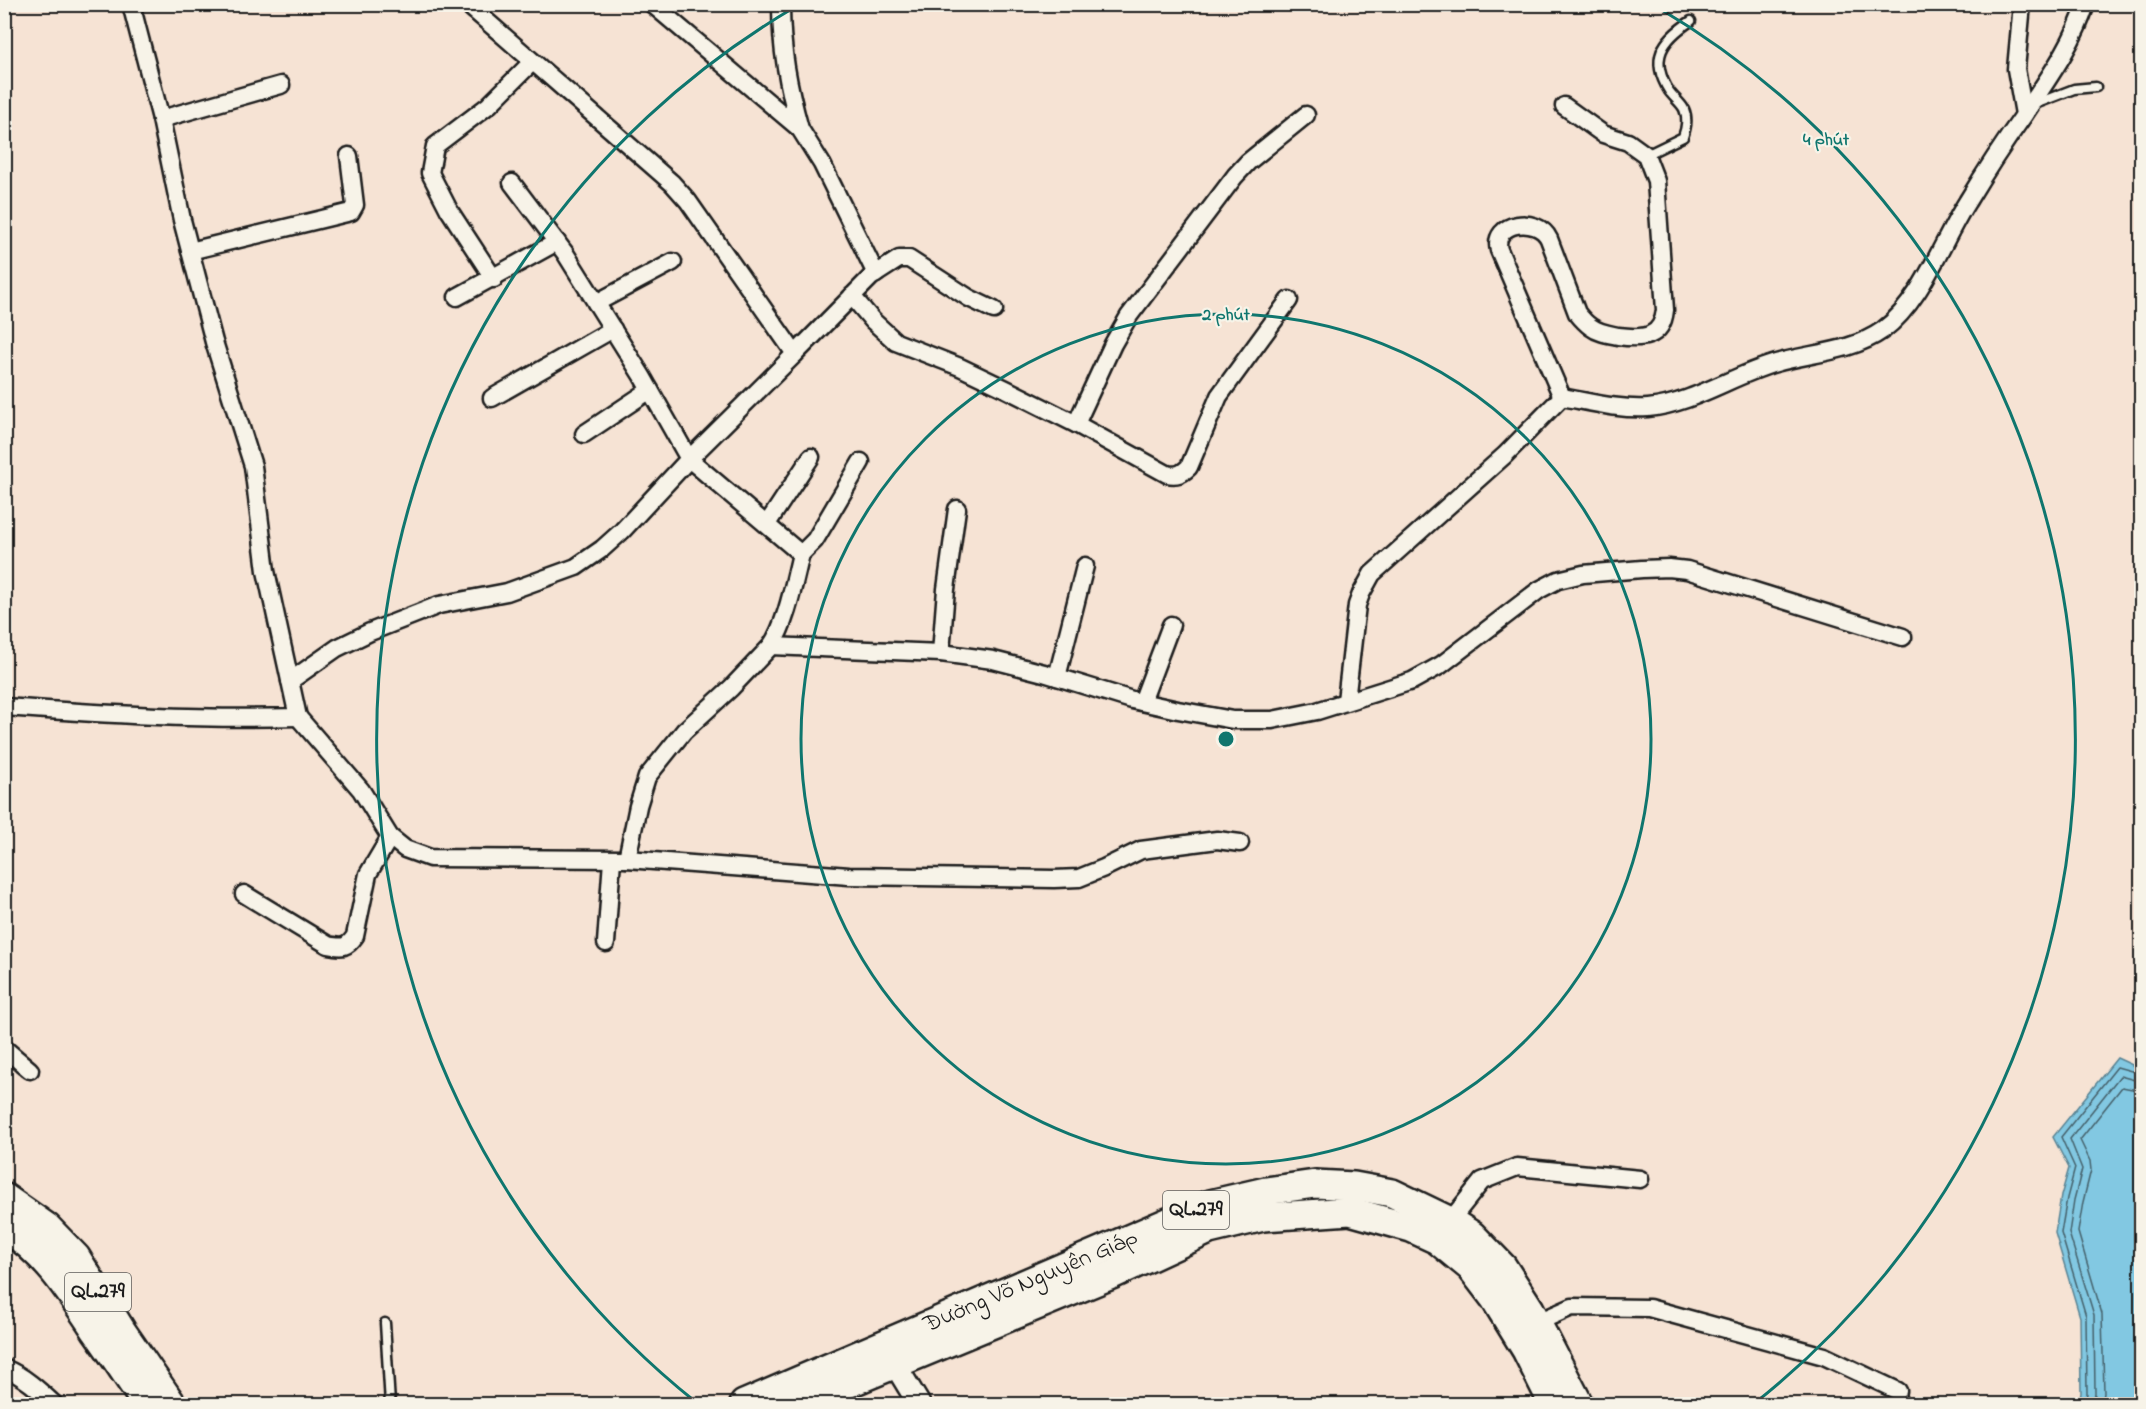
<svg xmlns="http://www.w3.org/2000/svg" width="2146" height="1409" font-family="'Indie Flower',sans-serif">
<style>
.water{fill:#82c8e2;stroke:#598393;stroke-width:1.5}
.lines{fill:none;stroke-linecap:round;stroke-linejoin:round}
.shore{stroke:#45616b;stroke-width:1.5}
.service-casing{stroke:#1c1c1c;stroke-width:13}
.minor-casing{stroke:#1c1c1c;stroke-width:21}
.tertiary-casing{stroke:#1c1c1c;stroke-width:26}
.trunk-casing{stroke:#1c1c1c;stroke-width:32}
.service{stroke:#f7f3e8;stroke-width:8}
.minor{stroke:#f7f3e8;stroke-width:16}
.tertiary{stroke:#f7f3e8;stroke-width:21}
.trunk{stroke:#f7f3e8;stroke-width:27}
.ring{fill:none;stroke:#0f766e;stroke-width:3}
.labels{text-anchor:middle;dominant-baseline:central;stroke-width:4.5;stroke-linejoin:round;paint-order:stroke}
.shield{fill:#f7f3e8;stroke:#5e5c59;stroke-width:1.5}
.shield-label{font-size:22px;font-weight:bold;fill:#1c1c1c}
.street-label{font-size:24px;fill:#1c1c1c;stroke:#f7f3e8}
.centre{fill:#0f766e;stroke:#f7f3e8;stroke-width:3}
.ring-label{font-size:18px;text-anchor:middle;font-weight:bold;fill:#0f766e;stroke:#f7f3e8;stroke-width:4.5;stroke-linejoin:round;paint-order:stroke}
</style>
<rect width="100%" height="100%" fill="#f6e3d4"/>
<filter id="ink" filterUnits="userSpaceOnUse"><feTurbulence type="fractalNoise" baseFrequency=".0167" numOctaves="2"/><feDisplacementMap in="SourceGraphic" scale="12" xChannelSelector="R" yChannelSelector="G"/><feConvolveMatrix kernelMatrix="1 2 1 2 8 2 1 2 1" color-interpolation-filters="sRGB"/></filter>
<g filter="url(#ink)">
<polygon class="water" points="2117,1058 2141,1069 2141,1404 2079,1404 2081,1393 2080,1317 2055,1233 2061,1196 2069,1168 2053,1137"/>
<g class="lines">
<g class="shore">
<polyline points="2085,1404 2087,1393 2086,1316 2061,1233 2067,1198 2075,1168 2061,1137 2117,1067 2142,1074"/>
<polyline points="2093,1404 2095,1393 2094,1315 2069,1233 2074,1200 2082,1169 2070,1139 2120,1076 2142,1082"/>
<polyline points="2102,1404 2104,1393 2102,1314 2078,1232 2083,1202 2091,1170 2090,1161 2080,1140 2122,1087 2142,1091"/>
</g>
<g class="service-casing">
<g id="service">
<polyline points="2035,104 2074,89 2096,87"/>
<path d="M 1646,155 L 1683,137 C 1686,129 1688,118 1684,109 C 1681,103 1673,97 1669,91 C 1649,59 1662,40 1691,21"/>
<polyline points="385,1323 390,1404"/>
</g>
</g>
<g class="minor-casing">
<g id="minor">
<polyline points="467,4 672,183 688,201 795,354 871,277 899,259 909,259 969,298 994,310"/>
<polyline points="652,4 800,129 822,164 876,274"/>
<path d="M 781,4 C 781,49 788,86 800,129"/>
<polyline points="2022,4 2016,69 2024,114"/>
<polyline points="161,119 281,85"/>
<polyline points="190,251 351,212 355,205 349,156"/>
<polyline points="494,279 449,210 430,173 435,146 489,105 532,62"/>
<path d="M 852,296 L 873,321 L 896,342 L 960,367 L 1006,389 L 1076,424 L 1167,474 C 1177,476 1182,474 1189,467 L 1219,396 L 1289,300"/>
<polyline points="457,297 557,242"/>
<polyline points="596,303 673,262"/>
<polyline points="795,354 689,459 801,554 815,540 861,462"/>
<path d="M 1562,397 C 1590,402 1620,410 1648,408 C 1692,404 1733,375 1776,363 C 1811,353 1852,352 1883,330 C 1922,301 1941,243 1967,202 C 1985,172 2004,143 2024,115 C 2047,80 2073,45 2086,4"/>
<path d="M 1562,397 L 1499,250 C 1491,222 1538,215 1549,239 L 1577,313 C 1581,318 1585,323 1591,327 C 1599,333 1608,334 1618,336 C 1642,339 1662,339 1665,310 L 1656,181 L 1646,155 L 1628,142 L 1603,134 L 1564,106"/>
<polyline points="492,398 613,329"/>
<polyline points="1076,424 1113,344 1129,316 1235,176 1248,162 1306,115"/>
<polyline points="584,434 650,390"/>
<polyline points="767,524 811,457"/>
<polyline points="771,646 941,653 993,660 1044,673 1132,700 1178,710 1233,720 1272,720 1317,711 1412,681 1441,665 1539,590 1558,580 1583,574 1642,569 1669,568 1687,570 1903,637"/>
<polyline points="941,653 946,589 957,509"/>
<polyline points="1057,677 1085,566"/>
<polyline points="290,681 337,648 370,632 439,605 507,592 576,567 602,549 622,531 689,459 642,376 565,253 512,183"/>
<polyline points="1346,701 1357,605 1361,594 1372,574 1505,455 1562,397"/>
<polyline points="1142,702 1171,625"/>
<path d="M 4,707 C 103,714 200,720 298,717 L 266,571 L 253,466 L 214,342 L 182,220 L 161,119 L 131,4"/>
<polyline points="298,717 361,790 390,837 405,849 430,858 627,859 849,876 1054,879 1079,878 1104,868 1141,850 1217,840 1240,843"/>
<path d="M 627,859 L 638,806 L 647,777 L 684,731 L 731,688 L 771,646 C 787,622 794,582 801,554"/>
<path d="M 244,894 L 328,945 C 342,948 347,948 355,936 L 368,874 L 390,837"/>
<polyline points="606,943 612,860"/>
<polyline points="4,1048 30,1070"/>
<polyline points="1450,1221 1482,1181 1517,1167 1640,1179"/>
<polyline points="1529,1326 1572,1307 1649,1308 1824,1356 1898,1391"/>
<path d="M 4,1368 C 24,1376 39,1390 54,1404"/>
</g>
</g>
<g class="tertiary-casing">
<polyline id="tertiary" points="888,1353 919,1404"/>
</g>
<g class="trunk-casing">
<g id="trunk">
<polyline points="4,1197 47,1227 76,1257 122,1331 172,1404"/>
<path d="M 4,1227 C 45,1252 70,1292 96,1331 C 113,1355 130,1380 146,1404"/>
<polyline points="744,1404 1210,1204 1266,1191 1315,1184 1354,1186 1392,1193 1450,1221 1472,1235 1503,1267 1530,1309 1579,1404"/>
<polyline points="799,1404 1114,1274 1209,1230 1263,1217 1350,1211 1411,1228 1437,1240 1471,1268 1494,1298 1526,1350 1553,1404"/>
</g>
</g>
<use href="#service" class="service"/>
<use href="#minor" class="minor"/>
<use href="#tertiary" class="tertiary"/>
<use href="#trunk" class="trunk"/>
</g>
</g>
<g class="ring">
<circle cx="1226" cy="739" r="425"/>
<path d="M697 1403A849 849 0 0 1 795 7M1657 7A849 849 0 0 1 1755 1403"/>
</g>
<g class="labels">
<g class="shield">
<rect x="1163" y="1191" width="66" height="38" rx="4.5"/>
<rect x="65" y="1273" width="66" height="38" rx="4.5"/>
</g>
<g class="shield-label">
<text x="1196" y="1210">QL.279</text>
<text x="98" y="1292">QL.279</text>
</g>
<g class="street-label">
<text transform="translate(1031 1282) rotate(-23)">Đường Võ Nguyên Giáp</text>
</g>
</g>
<circle cx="1226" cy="739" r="9" class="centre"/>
<g class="ring-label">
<text x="1826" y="145">4 phút</text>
<text x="1226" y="320">2 phút</text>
</g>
<rect width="2146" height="1409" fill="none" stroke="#f7f3e8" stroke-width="24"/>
<rect x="12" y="12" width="2122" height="1385" fill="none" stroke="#1c1c1c" stroke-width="2" filter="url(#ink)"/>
</svg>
